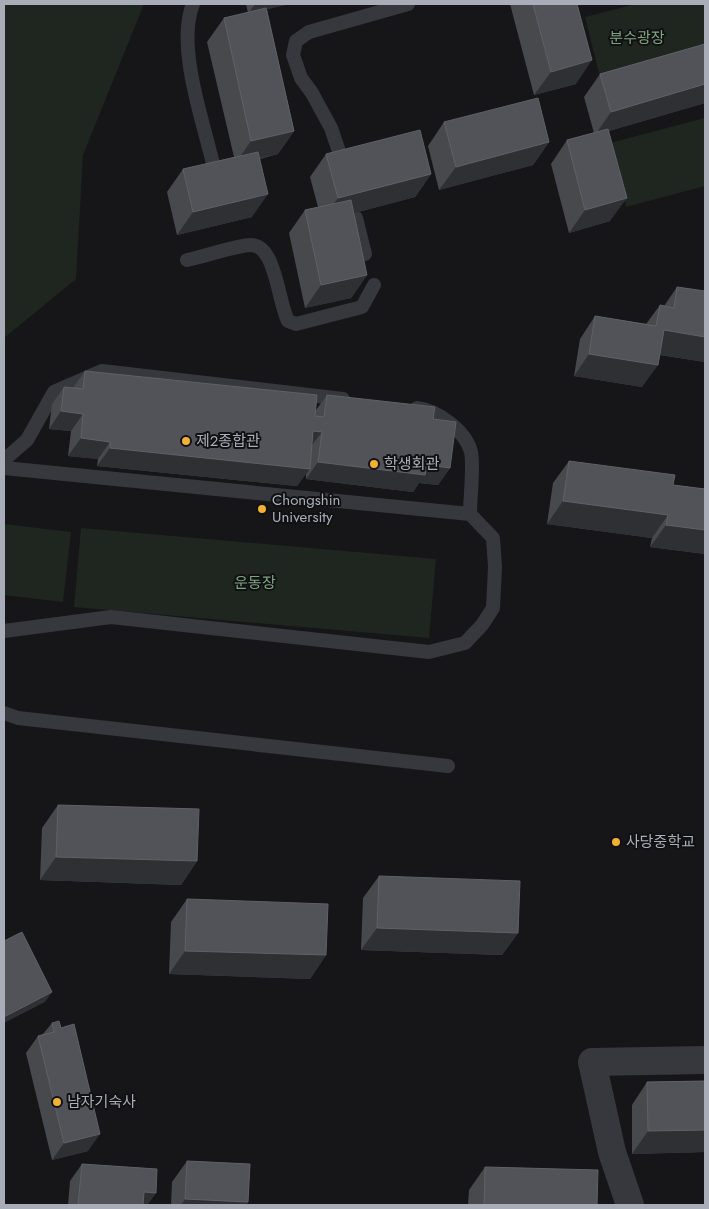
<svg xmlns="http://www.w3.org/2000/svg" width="709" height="1209" font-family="Jost,'Noto Sans KR',sans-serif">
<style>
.green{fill:#1e261f}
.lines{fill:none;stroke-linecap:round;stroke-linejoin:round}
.lane{stroke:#37383d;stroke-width:14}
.street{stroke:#37383d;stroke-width:28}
.wall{fill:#47494d}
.shaded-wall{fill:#2f3033}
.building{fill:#525359;stroke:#5f6168}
.poi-dot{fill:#f2b134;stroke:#111113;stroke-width:2}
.labels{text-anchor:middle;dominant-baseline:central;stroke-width:4;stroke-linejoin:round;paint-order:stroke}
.park-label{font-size:15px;fill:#7fa381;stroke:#111113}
.poi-label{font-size:15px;fill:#a8adb8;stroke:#111113;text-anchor:start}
</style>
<rect width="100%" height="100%" fill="#161618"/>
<g class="green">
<polygon points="4,4 144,4 83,155 76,279 4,338"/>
<polygon points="636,4 705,4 705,54 601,81 585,17"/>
<polygon points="705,118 705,186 626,207 610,143"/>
<polygon points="4,524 71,532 63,602 4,595"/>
<polygon points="81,528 436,559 429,638 74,607"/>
</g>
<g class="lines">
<g class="lane">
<path d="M 193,4 C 176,46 203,120 213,164"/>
<polyline points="343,163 331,128 312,93 301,78 293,55 296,41 309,32 408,4"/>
<polyline points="356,218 365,254"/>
<path d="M 187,260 C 202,257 238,245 251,245 C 276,245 278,302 288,321 L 296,324 L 362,307 L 374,285"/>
<path d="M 417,408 C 437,410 466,431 471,452 C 474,465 470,498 470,514"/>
<polyline points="4,460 27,440 54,392 102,371 343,399"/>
<polyline points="4,468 470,514 493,538 495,567 493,608 482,625 465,643 429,652 111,617 4,631"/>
<polyline points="4,713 18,718 448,766"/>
</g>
<polyline class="street" points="630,1205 612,1152 592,1062 705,1060"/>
</g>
<g class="wall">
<polygon points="246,4 289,4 267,9 294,131 278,154 260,159 252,217 177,235 167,192 183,169 234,157 207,42 224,18 248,13"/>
<polygon points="510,4 577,4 576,84 534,95"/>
<polygon points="705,44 705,103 609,131 610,221 569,233 551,164 567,140 594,133 584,97 600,74"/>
<polygon points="444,122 549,142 533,165 439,190 428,146"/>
<polygon points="326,154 431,174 415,197 354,213 367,275 351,298 305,308 289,233 305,210 318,207 310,177"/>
<polygon points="677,287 705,291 705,362 660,355 642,387 574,376 580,339 595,316 646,324 660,305 664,306"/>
<polygon points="85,371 316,410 327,395 433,419 450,468 438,485 419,483 413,492 306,479 306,473 297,486 97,466 98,459 68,456 71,431 49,429 52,404 64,387 73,388"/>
<polygon points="569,461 673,485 705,489 705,554 650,547 652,538 547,524 553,483"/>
<polygon points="58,805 197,861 181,885 40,880 42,828"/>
<polygon points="379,876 518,933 502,955 361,950 363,898"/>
<polygon points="187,899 326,955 310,979 169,974 171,922"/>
<polygon points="52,1023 88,1151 52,1160 26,1053 38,1036 43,1034"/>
<polygon points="705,1081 705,1152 632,1154 632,1105 647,1082"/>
<polygon points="187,1161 248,1202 246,1205 171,1205 172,1182"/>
<polygon points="82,1164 156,1193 147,1205 68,1205 70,1181"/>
<polygon points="485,1167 597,1205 468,1205 469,1190"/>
</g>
<g class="shaded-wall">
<polygon points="255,4 289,4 248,14"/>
<polygon points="592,60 576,84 534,95 551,72"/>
<polygon points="705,84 705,103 595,135 611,112"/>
<polygon points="294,131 278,154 235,164 251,141"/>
<polygon points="549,142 533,165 439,190 456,167"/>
<polygon points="431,174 415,197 321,222 338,198"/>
<polygon points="268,194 252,217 177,235 193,212"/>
<polygon points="627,198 610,221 569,233 585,210"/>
<polygon points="367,275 351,298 305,308 321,285"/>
<polygon points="664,330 705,337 705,362 648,353"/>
<polygon points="589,354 658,365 642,387 574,376"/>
<polygon points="61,411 83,414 71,431 49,429"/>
<polygon points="313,431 322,432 309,449"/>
<polygon points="81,438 110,442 98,459 68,456"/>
<polygon points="110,448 310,469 297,486 97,466"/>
<polygon points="318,462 427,465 450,468 438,485 419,483 413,492 306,479"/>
<polygon points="563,501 668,515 652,538 547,524"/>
<polygon points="666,525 705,530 705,554 650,547"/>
<polygon points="56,857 197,861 181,885 40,880"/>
<polygon points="377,928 518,933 502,955 361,950"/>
<polygon points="185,951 326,955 310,979 169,974"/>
<polygon points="52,992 45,1002 4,1023 4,1017"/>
<polygon points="705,1130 705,1152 632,1154 648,1131"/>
<polygon points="100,1134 88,1151 52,1160 64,1143"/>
<polygon points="144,1192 156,1193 147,1205 135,1205"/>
<polygon points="185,1199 248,1202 246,1205 181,1205"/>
</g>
<g class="building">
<polygon points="533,4 577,4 592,60 551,72"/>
<polygon points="266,8 294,131 251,141 224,18"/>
<polygon points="705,44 705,84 611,112 600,74"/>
<polygon points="538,98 549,142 456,167 444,122"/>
<polygon points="608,129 627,198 585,210 567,140"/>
<polygon points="420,130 431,174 338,198 326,154"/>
<polygon points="258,152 268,194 193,212 183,169"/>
<polygon points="351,200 367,275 321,285 305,210"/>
<polygon points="677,287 705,291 705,337 664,330 658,365 589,354 595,316 656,326 660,305 674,308"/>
<polygon points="85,371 317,395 315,416 324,417 327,395 435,407 433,419 456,422 450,468 427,465 425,475 318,462 322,432 313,431 310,469 110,448 110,442 81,438 83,414 61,411 64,387 83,389"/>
<polygon points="569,461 675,475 673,485 705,489 705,530 666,525 668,515 563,501"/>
<polygon points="58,805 199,809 197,861 56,857"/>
<polygon points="379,876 520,881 518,933 377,928"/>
<polygon points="187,899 328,904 326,955 185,951"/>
<polygon points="22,932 52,992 4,1017 4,941"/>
<polygon points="59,1021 61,1028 74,1024 100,1134 64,1143 38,1036 54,1032 52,1023"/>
<polygon points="705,1081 705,1130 648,1131 647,1082"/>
<polygon points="187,1161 250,1164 248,1202 185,1199"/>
<polygon points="82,1164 157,1169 156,1193 144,1192 143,1205 78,1205"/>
<polygon points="485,1167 598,1170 597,1205 484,1205"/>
</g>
<g class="poi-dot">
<circle cx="186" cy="441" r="5"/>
<circle cx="374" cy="464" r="5"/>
<circle cx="262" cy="509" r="5"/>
<circle cx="616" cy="842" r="5"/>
<circle cx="57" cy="1102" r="5"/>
</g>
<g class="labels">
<g class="park-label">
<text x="637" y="38">분수광장</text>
<text x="255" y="583">운동장</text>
</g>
<g class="poi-label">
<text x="196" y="441">제2종합관</text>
<text x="384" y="464">학생회관</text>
<text x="272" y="500">Chongshin<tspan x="272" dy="17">University</tspan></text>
<text x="626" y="842">사당중학교</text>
<text x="67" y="1102">남자기숙사</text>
</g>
</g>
<rect width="709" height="1209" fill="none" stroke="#a8adb8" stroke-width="10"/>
</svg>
